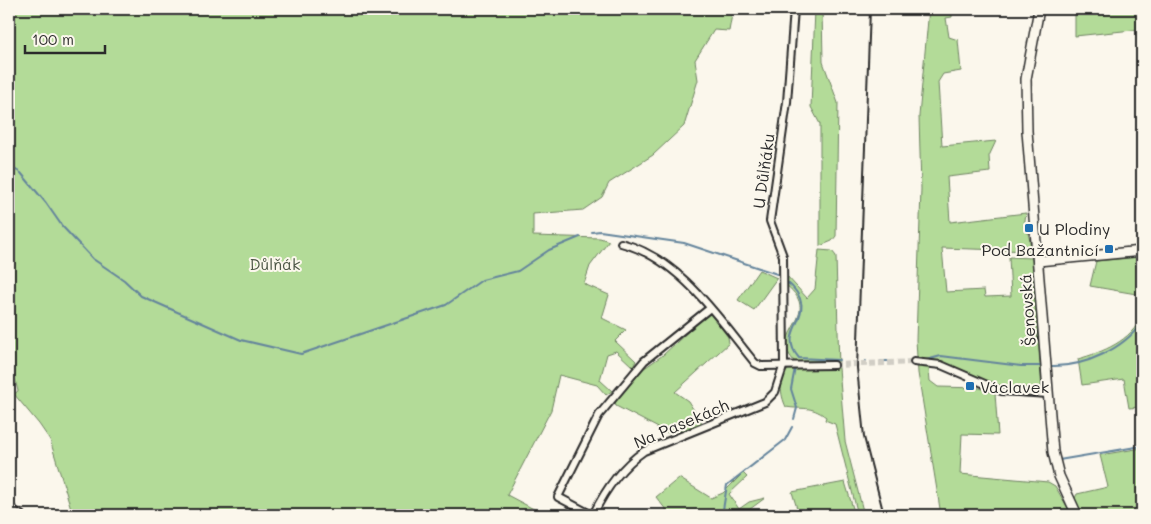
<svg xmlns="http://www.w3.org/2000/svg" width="1151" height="524" font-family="Mali,sans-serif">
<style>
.green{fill:#b3db98;stroke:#6f8362}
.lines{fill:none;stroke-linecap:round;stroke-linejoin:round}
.stream{stroke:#64849c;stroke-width:2}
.street-tunnel{stroke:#d1cec5;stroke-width:6;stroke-dasharray:6 3;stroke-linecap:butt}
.street-casing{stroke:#2b2b2b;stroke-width:10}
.secondary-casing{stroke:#2b2b2b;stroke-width:12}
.street{stroke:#fbf7ec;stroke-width:6}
.secondary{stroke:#fbf7ec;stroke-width:9}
.rail{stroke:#2b2b2b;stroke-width:2}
.poi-dot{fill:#1f6fb2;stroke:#fbf7ec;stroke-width:2}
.labels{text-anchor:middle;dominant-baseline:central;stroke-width:4;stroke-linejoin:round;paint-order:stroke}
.street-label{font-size:16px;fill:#2b2b2b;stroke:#fbf7ec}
.poi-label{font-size:16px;fill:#2b2b2b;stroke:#fbf7ec;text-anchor:start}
.park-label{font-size:16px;fill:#4d5746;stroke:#fbf7ec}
</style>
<rect width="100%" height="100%" fill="#fbf7ec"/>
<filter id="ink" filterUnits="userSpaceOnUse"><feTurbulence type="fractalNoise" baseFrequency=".02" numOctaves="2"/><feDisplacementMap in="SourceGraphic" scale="10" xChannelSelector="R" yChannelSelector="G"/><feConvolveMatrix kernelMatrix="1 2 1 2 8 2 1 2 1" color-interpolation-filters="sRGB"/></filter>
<g filter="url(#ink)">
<g class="green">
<polygon points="9,9 733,9 729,31 714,30 695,60 698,80 684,126 653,155 609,183 602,197 583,210 533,214 533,236 600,238 609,241 590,266 584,284 609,295 602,318 626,330 615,341 636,361 633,367 616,351 607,354 600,380 612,391 606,395 597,385 559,375 551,410 507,495 545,515 73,515 50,440 39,424 14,394 18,391 9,358"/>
<polygon points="815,9 822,9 823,62 838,103 836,236 832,241 820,246 820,124 811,107"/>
<polygon points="929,9 952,9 952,17 946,18 949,37 958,40 961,71 943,74 938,82 942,146 996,141 989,156 990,172 947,177 950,222 1026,213 1024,227 1027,228 1032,251 942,248 946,292 984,290 985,297 1011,296 1009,257 1032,258 1042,391 1001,388 934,360 929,369 930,381 938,387 980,388 995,393 998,435 962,434 960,474 1048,482 1055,486 1072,515 941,515 918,373 916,340 921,189 919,116"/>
<polygon points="1075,9 1142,9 1142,29 1075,36"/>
<path d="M 819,250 L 832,251 L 836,256 L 839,368 L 845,441 L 864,515 L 858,515 L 835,424 L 825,420 L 826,417 C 810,405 803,410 786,407 C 780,394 778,379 790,368 L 828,369 L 828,362 L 796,363 C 765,333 826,317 786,285 L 786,275 L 807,298 L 815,289 Z"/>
<polygon points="1142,257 1142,295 1090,286 1096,261"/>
<polygon points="759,270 777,278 754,310 738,300"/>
<polygon points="707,314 711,314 728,337 729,343 675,392 688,401 702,423 688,429 668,433 616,406 615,401 643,369 663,355"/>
<path d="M 1142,316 L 1142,407 L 1129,408 L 1124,379 L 1082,385 L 1078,359 C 1103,352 1131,341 1142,316 Z"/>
<polygon points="1142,448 1142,515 1082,515 1074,500 1077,494 1108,487 1100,455"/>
<polygon points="743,473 747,477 729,494 739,509 749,502 765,498 742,515 670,515 656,497 679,478 711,498 723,493"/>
<polygon points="845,482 855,515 799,515 792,492"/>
</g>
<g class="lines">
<g class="stream">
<polyline points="9,166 21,173 46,203 62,226 93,259 124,280 141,296 241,340 301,354 446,305 482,280 518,271 549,250 580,237"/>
<polyline points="592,232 600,231 684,243 777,274"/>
<path d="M 786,281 C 826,314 773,329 799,358 L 839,360"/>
<polyline points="926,360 941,356 1021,366 1042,366"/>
<polyline points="865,361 866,361"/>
<polyline points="881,361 888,361"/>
<path d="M 1052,366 C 1084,367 1124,349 1142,322"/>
<polyline points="794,419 797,408 791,389 795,368"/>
<polyline points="1059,460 1142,446"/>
<polyline points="719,515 723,510 727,485 785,440 792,427"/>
</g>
<polyline class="street-tunnel" points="834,365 914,362"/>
<g class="street-casing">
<g id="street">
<path d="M 621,243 C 680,258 719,319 755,363 L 761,366 L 834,365"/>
<polyline points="914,362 941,365 1001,391 1048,394"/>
<polyline points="9,507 21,515"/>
<polyline points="592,515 558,497 599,415 644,361 710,308"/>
<path d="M 593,515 C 605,490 621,467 644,451 L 765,402 L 775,392 L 784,364 L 783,256 L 770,221 L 787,102 L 794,9"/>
</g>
</g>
<g class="secondary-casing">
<g id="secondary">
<polyline points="1039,9 1026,79 1027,131 1053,452 1059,476 1077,515"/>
<polyline points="1038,261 1142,251"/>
</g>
</g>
<use href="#street" class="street"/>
<use href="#secondary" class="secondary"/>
<polyline class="rail" points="870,9 857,368 864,437 884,515"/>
</g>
</g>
<g class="poi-dot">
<rect x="1024" y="223" width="10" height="10" rx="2.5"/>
<rect x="1104" y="244" width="10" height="10" rx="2.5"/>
<rect x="965" y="381" width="10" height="10" rx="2.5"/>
</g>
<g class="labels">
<g class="street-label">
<text transform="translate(763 171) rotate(-82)">U Důlňáku</text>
<text transform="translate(1027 310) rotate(-94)">Šenovská</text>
<text transform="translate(681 423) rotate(-23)">Na Pasekách</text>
</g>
<g class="poi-label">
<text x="1039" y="228">U Plodiny</text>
<text x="1099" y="249" text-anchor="end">Pod Bažantnicí</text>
<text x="980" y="386">Václavek</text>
</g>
<g class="park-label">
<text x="275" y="263">Důlňák</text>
</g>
</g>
<rect width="1151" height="524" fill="none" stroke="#fbf7ec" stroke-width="30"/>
<rect x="15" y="15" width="1121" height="494" fill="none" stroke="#2b2b2b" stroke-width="2" filter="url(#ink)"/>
<path d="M25 45v8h80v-8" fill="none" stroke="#2b2b2b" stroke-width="2.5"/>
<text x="32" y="45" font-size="15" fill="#2b2b2b" stroke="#fbf7ec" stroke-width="4" paint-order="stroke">100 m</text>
</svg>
